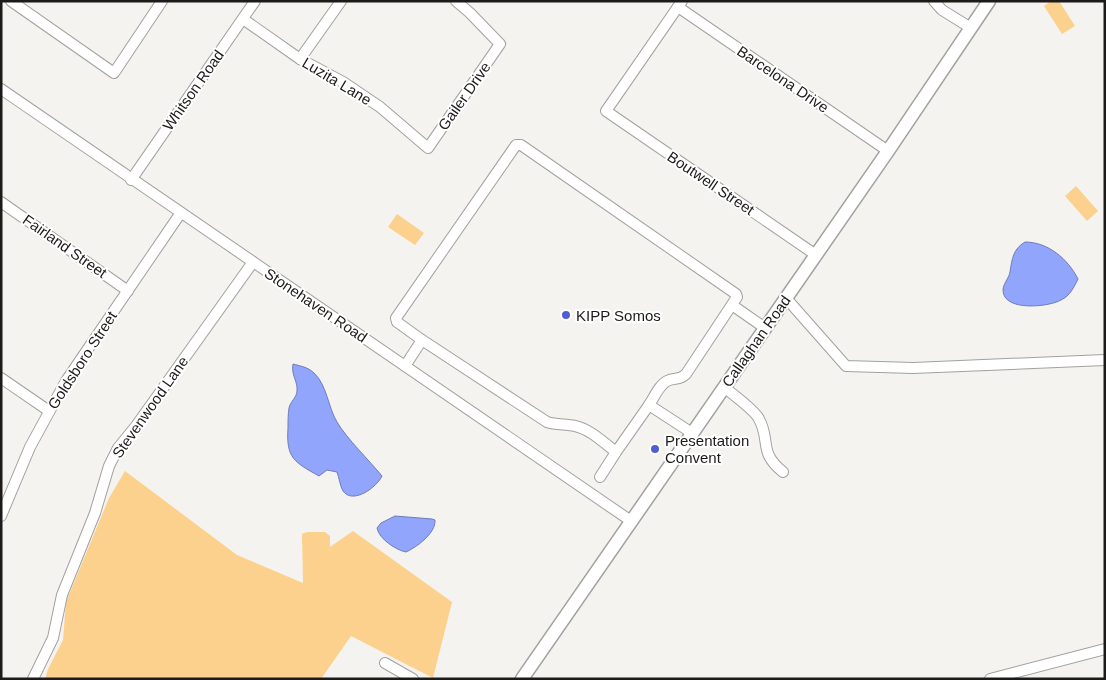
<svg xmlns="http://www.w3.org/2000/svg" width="1106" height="680" font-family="Arial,sans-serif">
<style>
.green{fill:#fbd18d}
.water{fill:#91a5fc;stroke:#6e7cb8}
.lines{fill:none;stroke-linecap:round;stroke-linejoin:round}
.minor-casing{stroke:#a3a19e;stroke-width:12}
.major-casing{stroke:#a3a19e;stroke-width:15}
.minor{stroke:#fff;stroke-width:10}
.major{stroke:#fff;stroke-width:12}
.poi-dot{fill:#505ed4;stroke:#fff;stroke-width:2}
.labels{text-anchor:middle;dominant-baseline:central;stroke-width:4;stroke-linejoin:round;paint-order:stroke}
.street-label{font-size:15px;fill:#1c1b1a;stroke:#fff}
.poi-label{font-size:15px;fill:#1c1b1a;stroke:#fff;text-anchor:start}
</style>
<rect width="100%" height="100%" fill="#f5f3ef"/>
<g class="green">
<polygon points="1051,1 1059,1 1075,26 1062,34 1044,6"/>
<polygon points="1076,186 1098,211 1087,221 1065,196"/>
<polygon points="397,214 424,233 415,245 388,227"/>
<polygon points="125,471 237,555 303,583 302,534 307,532 325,532 330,536 330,547 353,531 452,602 433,678 351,636 321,679 45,679 48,669 63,640 66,602 109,498"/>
</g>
<g class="water">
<path d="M 1025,242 C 1048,242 1068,259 1078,279 C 1074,287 1070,296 1061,300 C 1049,307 1003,312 1003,290 C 1003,284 1009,278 1010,272 C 1012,259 1013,249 1025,242 Z"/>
<path d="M 293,364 C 300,366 308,367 314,373 C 327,385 328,407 337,422 C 347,439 369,460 382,476 C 377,487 353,505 343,491 C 340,486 339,477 337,472 L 327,470 L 319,476 C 294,462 286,458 288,428 C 288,421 288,414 289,408 C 290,402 297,397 297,391 C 298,381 291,376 293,364 Z"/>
<path d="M 395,516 L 432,519 L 435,520 C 436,533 417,547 406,552 C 396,550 379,539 377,528 L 381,523 Z"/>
</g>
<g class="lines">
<g class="minor-casing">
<g id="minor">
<polyline points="11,1 114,73 162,1"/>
<polyline points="682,1 606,111 816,255"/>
<polyline points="934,1 942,10 971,28"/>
<polyline points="678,7 888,151"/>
<polyline points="243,19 300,59 343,82 380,107 428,148 500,44 470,13 456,1"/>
<polyline points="300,59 341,1"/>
<polyline points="1,89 631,521"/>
<polyline points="131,180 255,1"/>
<polyline points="1,202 128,291"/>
<polyline points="786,298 846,366 913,368 1105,360"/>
<polyline points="732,305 765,328"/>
<path d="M 422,340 L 397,322 L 396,318 L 516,145 L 521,145 L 736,294 L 737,297 L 686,374 C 679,381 675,377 667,381 C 659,385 654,398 649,405"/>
<path d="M 405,366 L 422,340 L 547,422 C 556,425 565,424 575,426 C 590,429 604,443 616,452 L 649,405 L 692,433"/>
<polyline points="1,378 49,411"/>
<path d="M 724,387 C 732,394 755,410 759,419 C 771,441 758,452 783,472"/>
<polyline points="600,477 616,452"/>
<polyline points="1,516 30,447 66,381 180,214"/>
<polyline points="385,663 413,679"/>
<polyline points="33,679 53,638 62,595 95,513 109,466 118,448 136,426 253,262"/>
<polyline points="990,679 1105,649"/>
</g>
</g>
<g class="major-casing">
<polyline id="major" points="522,679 888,151 989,1"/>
</g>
<use href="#minor" class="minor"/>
<use href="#major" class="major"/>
</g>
<g class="poi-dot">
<circle cx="566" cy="315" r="5"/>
<circle cx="655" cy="449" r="5"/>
</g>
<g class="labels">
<g class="street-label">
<text transform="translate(783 79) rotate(34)">Barcelona Drive</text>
<text transform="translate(337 81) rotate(31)">Luzita Lane</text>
<text transform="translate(193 90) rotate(-55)">Whitson Road</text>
<text transform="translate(464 96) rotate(-55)">Gailer Drive</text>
<text transform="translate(711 183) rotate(34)">Boutwell Street</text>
<text transform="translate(65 246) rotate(35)">Fairland Street</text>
<text transform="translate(316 305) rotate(34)">Stonehaven Road</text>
<text transform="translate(756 341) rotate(-55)">Callaghan Road</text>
<text transform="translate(82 360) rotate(-57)">Goldsboro Street</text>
<text transform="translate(150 407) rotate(-55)">Stevenwood Lane</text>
</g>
<g class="poi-label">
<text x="576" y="315">KIPP Somos</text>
<text x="665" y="440">Presentation<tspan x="665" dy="17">Convent</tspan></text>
</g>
</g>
<rect width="1106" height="680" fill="none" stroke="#1c1b1a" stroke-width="5"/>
</svg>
